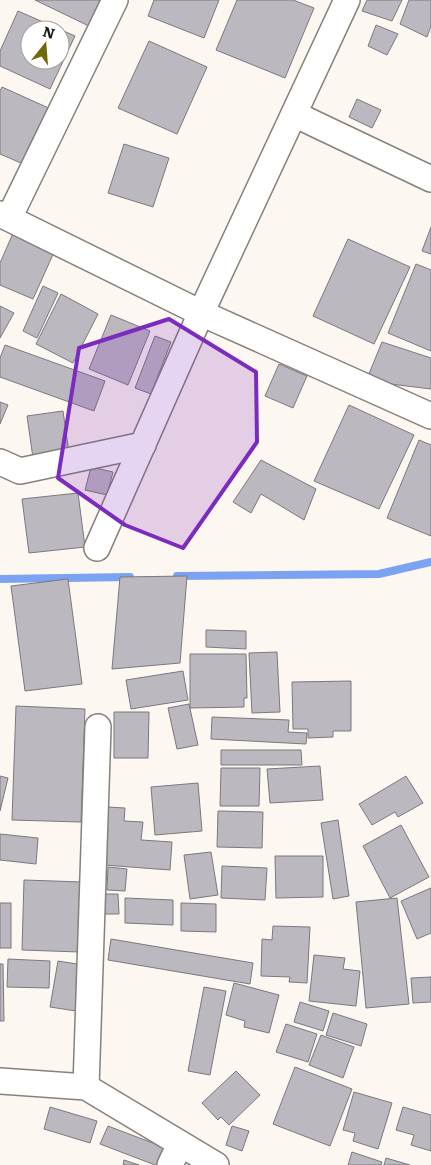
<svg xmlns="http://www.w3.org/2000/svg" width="431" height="1165" font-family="Literata,serif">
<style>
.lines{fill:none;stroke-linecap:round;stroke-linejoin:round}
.stream{stroke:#7ca2f2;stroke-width:8}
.building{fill:#bcb8bf;stroke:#7b787e;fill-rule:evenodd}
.minor-casing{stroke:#86807b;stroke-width:28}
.minor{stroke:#fff;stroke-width:25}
.marked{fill:#7b2cbf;fill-opacity:0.2;stroke:#7b2cbf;stroke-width:4;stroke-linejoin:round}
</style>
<rect width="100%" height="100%" fill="#fdf7f1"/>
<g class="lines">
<g class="stream">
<polyline points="177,576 379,574 431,562"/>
<polyline points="0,579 130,577"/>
</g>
</g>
<g class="building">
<polygon points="35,0 107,0 93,28"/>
<polygon points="154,0 219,0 204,38 148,16"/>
<polygon points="237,0 293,0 314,8 285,78 216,50"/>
<polygon points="367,0 402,0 392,21 362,11"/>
<polygon points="409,0 431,0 431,26 427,37 400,24"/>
<path d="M 18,11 L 75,36 L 50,89 L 0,66 L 0,51 ZM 30,30 L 60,30 L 60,60 L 30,60 Z"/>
<polygon points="376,25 398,34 387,55 368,46"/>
<polygon points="149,41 207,67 177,134 118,108"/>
<polygon points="2,87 53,110 28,166 0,154 0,91"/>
<polygon points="357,99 381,110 372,128 349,117"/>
<polygon points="124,144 169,158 153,207 108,193"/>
<polygon points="431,227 431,254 422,251"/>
<polygon points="14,231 55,250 33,299 0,285 0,263"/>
<polygon points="348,239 410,267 374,344 313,316"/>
<polygon points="416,264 431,270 431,351 388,333"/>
<polygon points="43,286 58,293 37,338 23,331"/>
<polygon points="61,294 98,314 73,363 36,344"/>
<polygon points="0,306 14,313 0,338"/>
<polygon points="111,315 150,331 128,385 89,369"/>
<polygon points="155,336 171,342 151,394 135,388"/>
<polygon points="382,342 431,358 431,389 366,381"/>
<polygon points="5,345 105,381 94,411 0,377 0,358"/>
<polygon points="279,364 307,376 293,408 265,396"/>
<polygon points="0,402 8,405 0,424"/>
<polygon points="349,405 414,435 379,509 314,481"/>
<polygon points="63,411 69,453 33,458 27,416"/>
<polygon points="419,440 431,445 431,536 387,518"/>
<polygon points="261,460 316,489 304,520 261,494 251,513 233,502"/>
<polygon points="91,467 113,472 107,495 85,490"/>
<polygon points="78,493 85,547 29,553 22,499"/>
<polygon points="187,576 180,663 112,669 120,577"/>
<polygon points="68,579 82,684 25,691 11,586"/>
<polygon points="206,630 246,631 246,649 206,647"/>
<polygon points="277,652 280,712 252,713 249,653"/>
<polygon points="190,654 246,654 247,698 244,698 244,707 190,708"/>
<polygon points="183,671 188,700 131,709 126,680"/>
<polygon points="351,681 351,731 333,731 333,737 308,738 308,729 293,729 292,682"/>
<polygon points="189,704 198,745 177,749 168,708"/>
<polygon points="16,706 85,709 81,822 12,820"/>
<polygon points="114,712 149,712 148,758 114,758"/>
<polygon points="212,717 289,720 288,732 307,733 306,744 211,739"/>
<polygon points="221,750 301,750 302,765 221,765"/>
<polygon points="320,766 323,800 270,803 267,769"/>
<polygon points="221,768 260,768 259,806 220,806"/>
<polygon points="0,776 8,778 0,811"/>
<polygon points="406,776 423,803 398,817 395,812 372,825 359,804"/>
<polygon points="198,783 202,831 155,835 151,787"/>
<polygon points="108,807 125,808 124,821 143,822 141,840 172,842 170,870 104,865"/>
<polygon points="218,811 263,812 262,848 217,847"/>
<polygon points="338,820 349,896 333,899 321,823"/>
<polygon points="401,825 429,877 390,898 363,846"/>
<polygon points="0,834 38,838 36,864 0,860"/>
<polygon points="211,852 218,895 190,899 184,855"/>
<polygon points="275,856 323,856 323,897 276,898"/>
<polygon points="222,866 267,868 265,900 221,898"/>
<polygon points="108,867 127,869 125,891 107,890"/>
<polygon points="24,880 82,882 80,952 22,950"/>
<polygon points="431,888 431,933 417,939 401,901"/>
<polygon points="103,894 118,894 119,914 104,914"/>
<polygon points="125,898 173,900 173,925 125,923"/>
<polygon points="397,898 409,1004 366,1008 356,902"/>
<rect x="0" y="903" width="11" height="45"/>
<polygon points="181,903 216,904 216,932 181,931"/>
<polygon points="273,926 310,927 307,983 289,982 290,977 261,976 262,939 272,940"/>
<polygon points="111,939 253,963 250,984 108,960"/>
<polygon points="314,955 345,958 343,969 360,971 356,1006 309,1001"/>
<polygon points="8,959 50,961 49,988 7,987"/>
<polygon points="58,961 83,965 76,1011 50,1007"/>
<polygon points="0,964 3,964 4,1021 0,1021"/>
<polygon points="431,977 431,1002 413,1003 411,978"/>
<polygon points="234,983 279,995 269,1033 244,1027 245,1021 226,1015"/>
<polygon points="204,987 226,991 210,1075 188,1071"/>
<polygon points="300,1002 329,1011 323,1031 294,1022"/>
<polygon points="333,1013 367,1024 361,1046 326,1035"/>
<polygon points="286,1024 317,1034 308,1062 276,1052"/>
<polygon points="321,1035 354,1047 343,1078 309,1065"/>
<polygon points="295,1067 352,1089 330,1146 273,1124"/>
<polygon points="236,1071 260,1095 229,1125 221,1117 218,1120 202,1103"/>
<polygon points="354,1092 392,1103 378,1149 353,1141 355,1133 343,1130"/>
<polygon points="50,1107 97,1121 90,1143 44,1129"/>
<polygon points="403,1107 431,1115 431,1151 411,1145 414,1135 396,1130"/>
<polygon points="108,1126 166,1148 160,1165 155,1165 100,1144"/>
<polygon points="232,1126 249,1131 242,1151 226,1145"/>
<polygon points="352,1152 382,1162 381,1165 348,1165"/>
<polygon points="386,1158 410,1165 384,1165"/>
<polygon points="124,1160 139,1165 123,1165"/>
</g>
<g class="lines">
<g class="minor-casing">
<g id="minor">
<polyline points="294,114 431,179"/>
<polyline points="0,214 201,313 431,416"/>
<polyline points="9,218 115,0"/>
<polyline points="0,462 20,471 143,445"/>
<polyline points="97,548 201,313 347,0"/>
<polyline points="0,1081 86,1087 216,1165"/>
<polyline points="86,1087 98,727"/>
<polyline points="170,1165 180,1144"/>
</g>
</g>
<use href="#minor" class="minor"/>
</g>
<path class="marked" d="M 169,319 L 256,372 L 257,442 L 183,548 L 125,525 L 58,478 L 79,348 Z"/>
<g transform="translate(45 45) rotate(17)"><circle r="24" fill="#ffffff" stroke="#a3a2a1"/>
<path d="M0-4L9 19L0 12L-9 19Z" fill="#6e6a05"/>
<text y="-8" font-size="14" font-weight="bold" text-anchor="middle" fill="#191715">N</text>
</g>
</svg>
